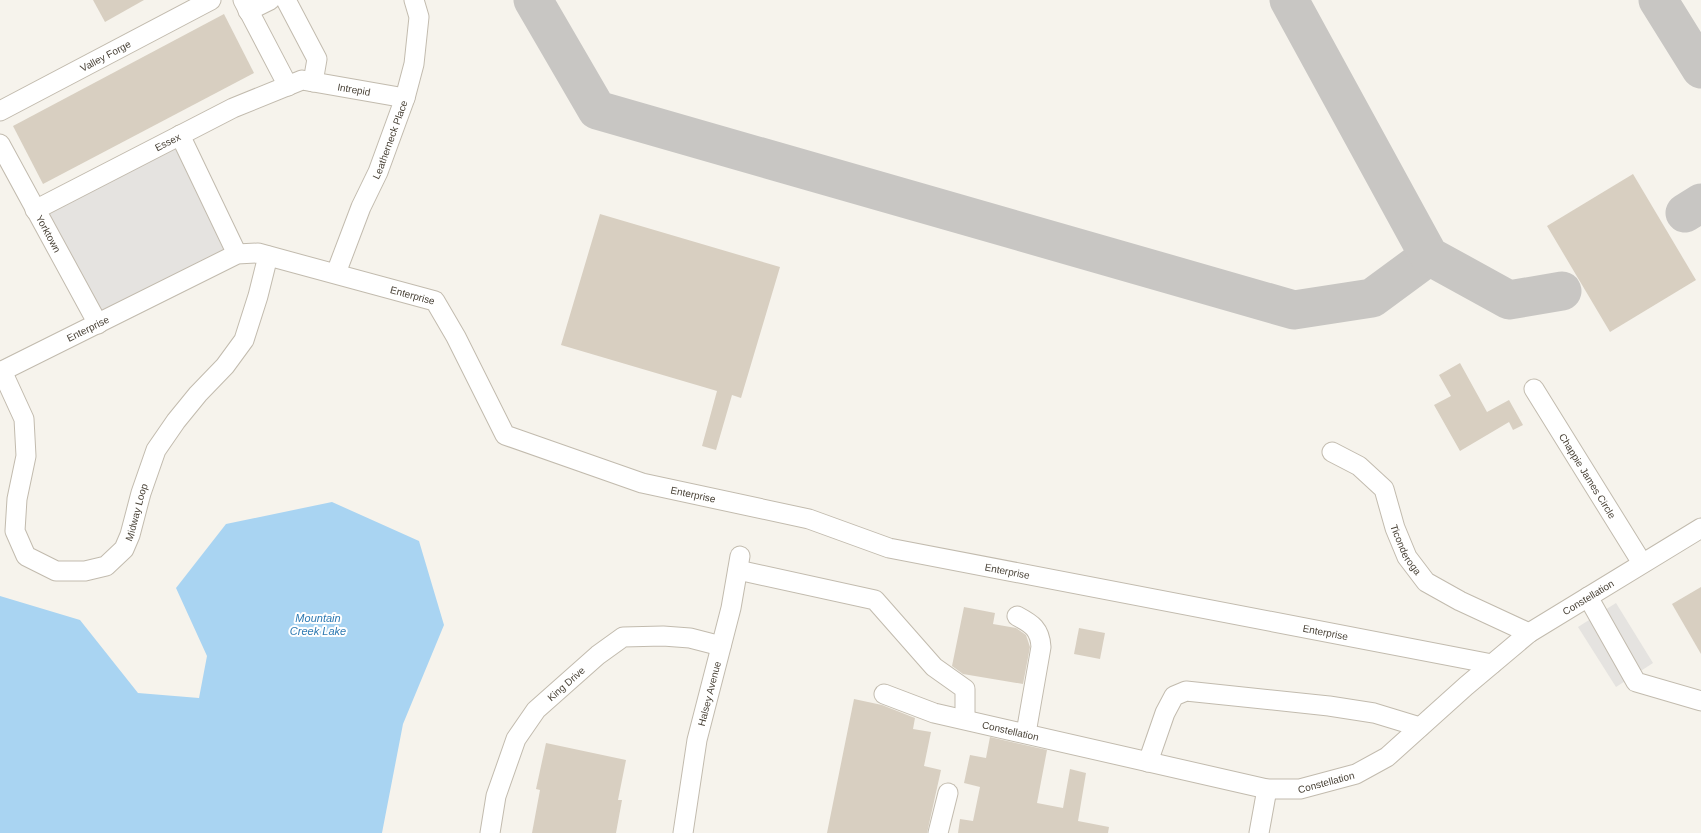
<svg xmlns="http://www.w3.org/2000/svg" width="1701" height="833" font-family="Arial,sans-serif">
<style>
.parking{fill:#e5e3e0}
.water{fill:#a9d4f2}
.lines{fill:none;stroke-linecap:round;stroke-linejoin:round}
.taxiway{stroke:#c8c6c3;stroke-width:39}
.building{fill:#d8cfc1}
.minor-casing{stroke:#c2bbae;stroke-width:21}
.minor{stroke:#fff;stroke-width:19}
.labels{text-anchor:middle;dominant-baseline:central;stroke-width:4;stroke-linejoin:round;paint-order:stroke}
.street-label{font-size:10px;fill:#4b4439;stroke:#fff}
.water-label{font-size:11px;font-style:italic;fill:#2e7ab2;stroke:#fff}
</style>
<rect width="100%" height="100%" fill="#f6f3ec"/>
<g class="parking">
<polygon points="177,139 234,248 100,319 43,210"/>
<polygon points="1616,603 1653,663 1616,687 1578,627"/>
</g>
<polygon class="water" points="332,502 419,541 444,625 403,724 382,833 0,833 0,596 80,620 138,693 199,698 207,656 176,588 226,524"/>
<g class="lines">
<g class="taxiway">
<polyline points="533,0 597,110 1294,310 1372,298 1429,256"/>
<polyline points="1289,0 1429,256 1509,300 1562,291"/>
<polyline points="1658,0 1701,69"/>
<polyline points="1685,213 1701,203"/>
</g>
</g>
<g class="building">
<polygon points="93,0 144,0 105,22"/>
<polygon points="224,14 254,73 43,184 13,126"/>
<polygon points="1633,174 1696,280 1610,332 1547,226"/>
<polygon points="600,214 780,267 741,398 732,395 716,450 702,446 717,391 561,345"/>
<polygon points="1460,363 1487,412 1509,400 1523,425 1513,430 1509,422 1460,451 1434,405 1451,396 1439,375"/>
<polygon points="1701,587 1701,654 1672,604"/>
<polygon points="964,607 995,613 993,624 1016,628 1026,635 1030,647 1023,684 963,674 952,666"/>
<polygon points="1079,628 1105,633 1100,659 1074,654"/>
<polygon points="854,699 882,705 915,718 913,729 931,732 924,766 941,770 927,833 827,833"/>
<polygon points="990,737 1047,750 1037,803 1063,808 1070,769 1086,773 1078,821 1109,827 1108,833 958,833 960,819 973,821 980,787 964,783 970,755 986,758"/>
<polygon points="546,743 626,760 618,800 622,800 616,833 532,833 540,790 536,789"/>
</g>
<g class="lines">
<g class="minor-casing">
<g id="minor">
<polyline points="243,0 288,86"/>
<polyline points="286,0 317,59 313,82"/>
<polyline points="248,11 270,0"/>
<path id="s1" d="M 0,111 L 211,0"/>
<polyline points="180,135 237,254"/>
<path id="s2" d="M 0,144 L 98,324"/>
<path id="s3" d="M 35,210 L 233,108 L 302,80 L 405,98"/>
<path id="s4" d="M 336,273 L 361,207 L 378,172 L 405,98 L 414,64 L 419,17 L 414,0"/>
<path id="s5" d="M 2,371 L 24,419 L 26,456 L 17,499 L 15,531 L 26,556 L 56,571 L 85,571 L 106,566 L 124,549 L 130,535 L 141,493 L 156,450 L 176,421 L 198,394 L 225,366 L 244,340 L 258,296 L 268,256"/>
<path id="s6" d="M 0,372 L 237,254 L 258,253 L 435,301 L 456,337 L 505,435 L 642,483 L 809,519 L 889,548 L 1492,664"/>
<path id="s7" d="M 1534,389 L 1642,563"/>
<path id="s8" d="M 1332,452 L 1359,466 L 1384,489 L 1395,528 L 1407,557 L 1426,582 L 1460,601 L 1529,633"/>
<polyline points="738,570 875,600 934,667 965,689 965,719"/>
<polyline points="1588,597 1636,682 1701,701"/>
<path d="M 1017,616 C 1032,624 1040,629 1041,647 L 1026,733"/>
<path id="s9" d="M 884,694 L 934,713 L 1267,789 L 1300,789 L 1356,774 L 1387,757 L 1466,686 L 1529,633 L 1701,528"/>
<polyline points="1148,762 1165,713 1174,696 1186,691 1329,706 1374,713 1420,727"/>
<path id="s10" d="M 490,833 L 496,796 L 516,739 L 536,710 L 598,655 L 623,637 L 663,636 L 690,638 L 721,646"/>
<path id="s11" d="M 683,833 L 697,740 L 731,608 L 740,556"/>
<polyline points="938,833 948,793"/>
<polyline points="1259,833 1267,789"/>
</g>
</g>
<use href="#minor" class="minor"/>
</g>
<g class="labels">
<g class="street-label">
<text stroke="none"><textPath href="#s1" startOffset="119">Valley Forge</textPath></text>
<text stroke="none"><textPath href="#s3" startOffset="350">Intrepid</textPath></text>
<text stroke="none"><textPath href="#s4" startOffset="144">Leatherneck Place</textPath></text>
<text stroke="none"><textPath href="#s3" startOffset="149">Essex</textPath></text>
<text stroke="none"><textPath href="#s2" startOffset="102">Yorktown</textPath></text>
<text stroke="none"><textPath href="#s6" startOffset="446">Enterprise</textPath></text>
<text stroke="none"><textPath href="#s6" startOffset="98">Enterprise</textPath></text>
<text stroke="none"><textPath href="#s7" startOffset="102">Chappie James Circle</textPath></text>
<text stroke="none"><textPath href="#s6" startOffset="818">Enterprise</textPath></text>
<text stroke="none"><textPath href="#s5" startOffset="341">Midway Loop</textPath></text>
<text stroke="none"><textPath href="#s8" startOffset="129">Ticonderoga</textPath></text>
<text stroke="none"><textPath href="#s6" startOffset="1142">Enterprise</textPath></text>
<text stroke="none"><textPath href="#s9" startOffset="779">Constellation</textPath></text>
<text stroke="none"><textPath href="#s6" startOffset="1466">Enterprise</textPath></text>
<text stroke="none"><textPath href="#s10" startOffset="173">King Drive</textPath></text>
<text stroke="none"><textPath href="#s11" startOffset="142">Halsey Avenue</textPath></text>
<text stroke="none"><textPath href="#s9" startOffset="132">Constellation</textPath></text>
<text stroke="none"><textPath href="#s9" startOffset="455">Constellation</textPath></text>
</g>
<g class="water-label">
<text x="318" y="618">Mountain<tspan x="318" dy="13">Creek Lake</tspan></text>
</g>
</g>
</svg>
